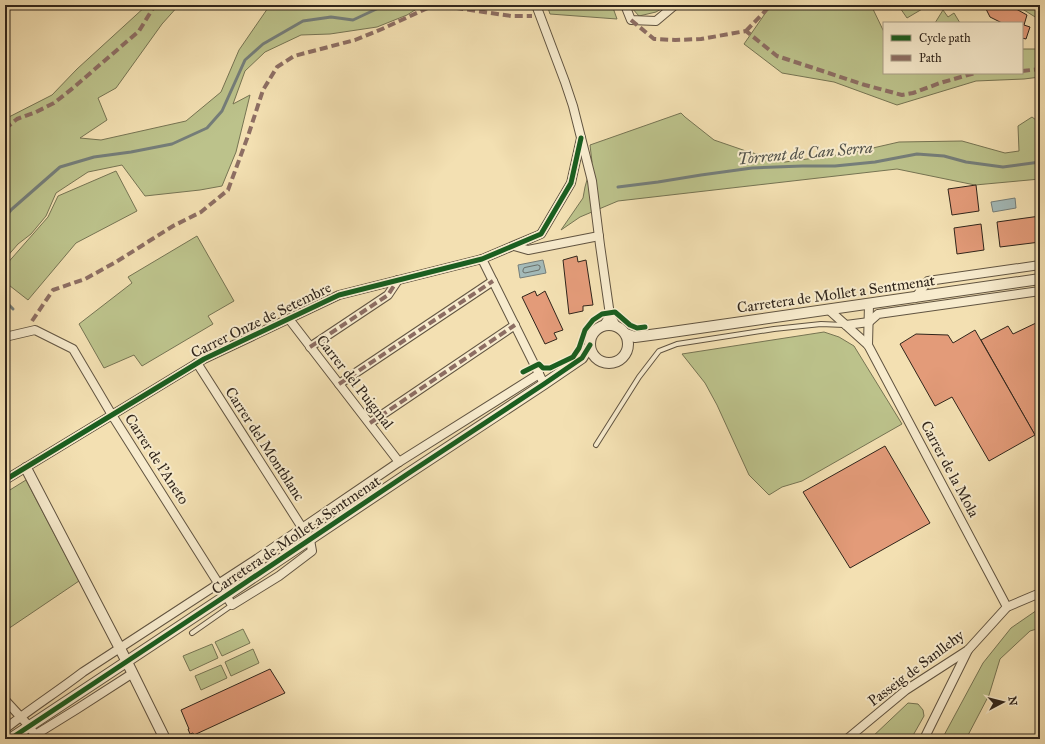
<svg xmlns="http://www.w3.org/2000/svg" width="1045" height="744" font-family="'IM FELL Great Primer',serif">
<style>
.green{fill:#bcc28b;stroke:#767453}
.water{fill:#a3bab9;stroke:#757e7a}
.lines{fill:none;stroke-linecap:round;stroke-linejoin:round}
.shore{stroke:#6a706a;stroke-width:1}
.stream{stroke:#757e7a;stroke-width:3}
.building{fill:#e39b79;stroke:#30251b}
.service-casing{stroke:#615441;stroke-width:6}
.minor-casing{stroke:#615441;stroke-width:10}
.tertiary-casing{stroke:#615441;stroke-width:12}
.service{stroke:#f7ebcd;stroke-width:4}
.minor{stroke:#f7ebcd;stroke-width:8}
.tertiary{stroke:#f7ebcd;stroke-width:10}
.quiet{stroke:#8d6e63;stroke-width:4;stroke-dasharray:8 4;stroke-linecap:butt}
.cycleway-casing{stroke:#f7ebcd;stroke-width:8}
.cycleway{stroke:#1b5e20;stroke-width:5}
.labels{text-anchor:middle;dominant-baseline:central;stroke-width:4;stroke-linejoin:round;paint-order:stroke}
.street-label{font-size:15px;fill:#30251b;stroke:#f7ebcd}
.water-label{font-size:16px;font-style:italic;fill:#52524a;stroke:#f7ebcd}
</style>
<rect width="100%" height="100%" fill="#f3e0b2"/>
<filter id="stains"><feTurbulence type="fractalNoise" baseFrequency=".005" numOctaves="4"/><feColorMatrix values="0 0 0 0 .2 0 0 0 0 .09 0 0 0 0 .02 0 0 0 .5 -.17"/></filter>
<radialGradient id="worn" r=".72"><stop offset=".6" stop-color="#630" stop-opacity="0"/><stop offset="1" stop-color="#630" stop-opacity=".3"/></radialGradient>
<g class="green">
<polygon points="147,5 179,5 162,24 116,88 98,98 107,120 80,138 101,140 186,121 221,92 239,50 270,5 423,5 407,15 377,27 330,34 301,35 265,52 245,71 233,104 250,95 236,152 222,186 200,190 145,196 122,165 88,172 56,193 46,216 31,234 18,244 5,259 5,119 52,95 77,69"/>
<polygon points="547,5 612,5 617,19 550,14"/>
<polygon points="630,5 668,5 656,12 639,16 631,7"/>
<polygon points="771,5 871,5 884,32 884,73 1022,73 1022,49 1038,49 1040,48 1040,77 1024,79 976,81 897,105 834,82 782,73 744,44"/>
<polygon points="898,5 929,5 907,18"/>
<polygon points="1016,5 1040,5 1040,20"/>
<polygon points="943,10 948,17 954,13 960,23 935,23"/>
<polygon points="681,113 685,117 714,140 746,151 785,162 851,153 899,142 962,141 1005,153 1019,151 1018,126 1032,117 1040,123 1040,179 975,185 897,169 618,201 580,217 561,230 583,198 585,187 592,162 590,145"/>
<polygon points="116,171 137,211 76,243 28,300 5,282 5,266 48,217 58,196"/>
<polygon points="197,236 234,301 208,316 213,324 142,366 134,355 104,368 79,324 132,283 128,277"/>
<polygon points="824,332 839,337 854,346 902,424 802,481 782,487 769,495 749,475 717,405 705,383 682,354"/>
<polygon points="26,480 79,581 5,631 5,493"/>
<polygon points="1040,608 1040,628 1030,631 1000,659 989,695 966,739 942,739 983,663 1011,628"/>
<polygon points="243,629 250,643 222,656 215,642"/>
<polygon points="212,644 218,658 190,671 183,656"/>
<polygon points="253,649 259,663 231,676 225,662"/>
<polygon points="221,665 227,678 201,690 195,676"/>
<polygon points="908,703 918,704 923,710 924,716 911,739 870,739"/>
</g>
<g class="water">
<polygon points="1015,198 1016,208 993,212 991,202"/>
<polygon points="543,260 546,273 520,278 518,265"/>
</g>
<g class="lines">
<polygon class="shore" points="538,265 540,266 540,268 539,270 525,273 523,272 523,270 524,268"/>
<g class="stream">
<polyline points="618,187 658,182 701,175 752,168 802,166 835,166 875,162 917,154 944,156 966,162 1003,167 1040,162"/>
<polyline points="5,217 12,209 60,167 94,157 131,152 172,144 207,128 222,111 245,60 263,44 303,21 331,17 353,20 385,5"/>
<polyline points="5,301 13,309"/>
</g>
</g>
<g class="building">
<polygon points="984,5 1009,5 1027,15 1024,25 1030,27 1026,39 1022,38 1022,23 1002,23 990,17"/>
<polygon points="976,185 979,211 952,215 948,189"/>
<polygon points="1040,216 1040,242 1000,247 997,222"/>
<polygon points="981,224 984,250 957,254 954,228"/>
<polygon points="577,256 578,262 586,260 593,305 583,306 583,311 569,314 563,260"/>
<polygon points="535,291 537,296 545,291 563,330 554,333 557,339 545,344 522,297"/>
<polygon points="1036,323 1040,329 1040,432 1035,435 981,340 1008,326 1013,334"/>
<polygon points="975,330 1035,435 989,461 952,397 935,406 900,344 916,334 948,335 953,343"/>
<polygon points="885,446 930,523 850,568 803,492"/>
<polygon points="270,669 285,693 194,735 193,733 190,734 188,729 189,729 181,710"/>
</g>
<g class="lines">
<g class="service-casing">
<g id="service">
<polyline points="596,445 639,377 659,351 677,344 774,329 821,324 844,325"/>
<polyline points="192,633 232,605"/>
</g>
</g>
<g class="minor-casing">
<g id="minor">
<polyline points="536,5 565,82 573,106 592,181 600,245 610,315 616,326"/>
<polyline points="625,5 631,20 656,21 675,5"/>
<polyline points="514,246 528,250 599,236"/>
<polyline points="482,259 544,384"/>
<polyline points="915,298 928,281 1040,265"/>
<polyline points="829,310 868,345 1007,607"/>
<polyline points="289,319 399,462"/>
<polyline points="604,325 610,315"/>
<polyline points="846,325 869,322 878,314 1040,291"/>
<polyline points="5,337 35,330 73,349 112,415 232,605 279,576 312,551 310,540 197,363"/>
<polyline points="868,345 869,304"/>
<polyline points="310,347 388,295 398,280"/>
<polyline points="339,384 493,281"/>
<polyline points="370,423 515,325"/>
<polyline points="5,480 204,359 339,295 482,259 541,234 571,183 581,138"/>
<polyline points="5,700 29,726 35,735 77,709 133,673"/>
<path d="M 5,729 C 30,709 57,692 83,672 L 255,560 L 399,462 L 539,374"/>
<polyline points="847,739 906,690 968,650 1007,607 1040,593"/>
<polyline points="924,739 968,650"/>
</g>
</g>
<g class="tertiary-casing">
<g id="tertiary">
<circle cx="609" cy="344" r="19"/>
<polyline points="626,334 635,337 665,333 1040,279"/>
<polyline points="26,468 127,662 165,739"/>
<polyline points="10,739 227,595 409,473 544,384 582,358 590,345"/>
</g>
</g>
<use href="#service" class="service"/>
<use href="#minor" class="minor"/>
<use href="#tertiary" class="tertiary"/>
<g class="quiet">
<polyline points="631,20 654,39 675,40 701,39 746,31 777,56 865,85 902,95 913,93 940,83 975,73"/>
<polyline points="746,31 771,5"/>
<polyline points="1022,71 1040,69"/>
<polyline points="5,129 17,119 36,112 54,103 73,88 139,31 155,5"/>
<polyline points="32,321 53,290 85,279 116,262 173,226 201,212 228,190 248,136 263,90 277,67 294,56 355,40 382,29 432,6 457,8 511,16 532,16"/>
<polyline points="310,347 388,295 397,281"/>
<polyline points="339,384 493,281"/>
<polyline points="370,423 515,325"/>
</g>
<g class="cycleway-casing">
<g id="cycleway">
<polyline points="523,372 539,364 543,368 550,368 573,357 579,348 585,330 593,320 602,314 615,312 630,325 637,328 645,327"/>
<polyline points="5,480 204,359 339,295 482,259 541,234 571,183 581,138"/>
<polyline points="10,739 227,595 409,473 544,384 582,358 590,345"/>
</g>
</g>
<use href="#cycleway" class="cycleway"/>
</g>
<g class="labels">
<g class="street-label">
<text transform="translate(836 294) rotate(-8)">Carretera de Mollet a Sentmenat</text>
<text transform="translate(261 320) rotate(-26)">Carrer Onze de Setembre</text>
<text transform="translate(355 382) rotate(52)">Carrer del Puigmal</text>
<text transform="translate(265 444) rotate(57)">Carrer del Montblanc</text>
<text transform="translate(157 459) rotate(57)">Carrer de l'Aneto</text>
<text transform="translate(950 469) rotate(62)">Carrer de la Mola</text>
<text transform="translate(296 535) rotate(-34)">Carretera de Mollet a Sentmenat</text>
<text transform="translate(916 668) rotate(-37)">Passeig de Sanllehy</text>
</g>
<g class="water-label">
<text transform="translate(805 153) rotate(-5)">Torrent de Can Serra</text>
</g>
</g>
<rect width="1045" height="744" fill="none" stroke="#f3e0b2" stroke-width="20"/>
<rect x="6" y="6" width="1033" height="732" fill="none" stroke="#30251b" stroke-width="2"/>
<rect x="10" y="10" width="1025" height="724" fill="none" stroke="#30251b"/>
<rect x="883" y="22" width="140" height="52" fill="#f7ebcd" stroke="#a79c86"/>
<rect x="891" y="35" width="20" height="6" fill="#1b5e20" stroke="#a79c86"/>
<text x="919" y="42" font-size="12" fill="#30251b">Cycle path</text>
<rect x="891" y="55" width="20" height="6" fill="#8d6e63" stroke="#a79c86"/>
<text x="919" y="62" font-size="12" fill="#30251b">Path</text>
<g transform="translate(1003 702) rotate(83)" stroke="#f7ebcd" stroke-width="3" paint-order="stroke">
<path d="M0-3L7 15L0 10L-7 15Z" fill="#30251b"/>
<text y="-6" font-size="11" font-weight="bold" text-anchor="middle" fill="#30251b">N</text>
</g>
<rect width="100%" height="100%" filter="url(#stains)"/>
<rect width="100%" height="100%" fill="url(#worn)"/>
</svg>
